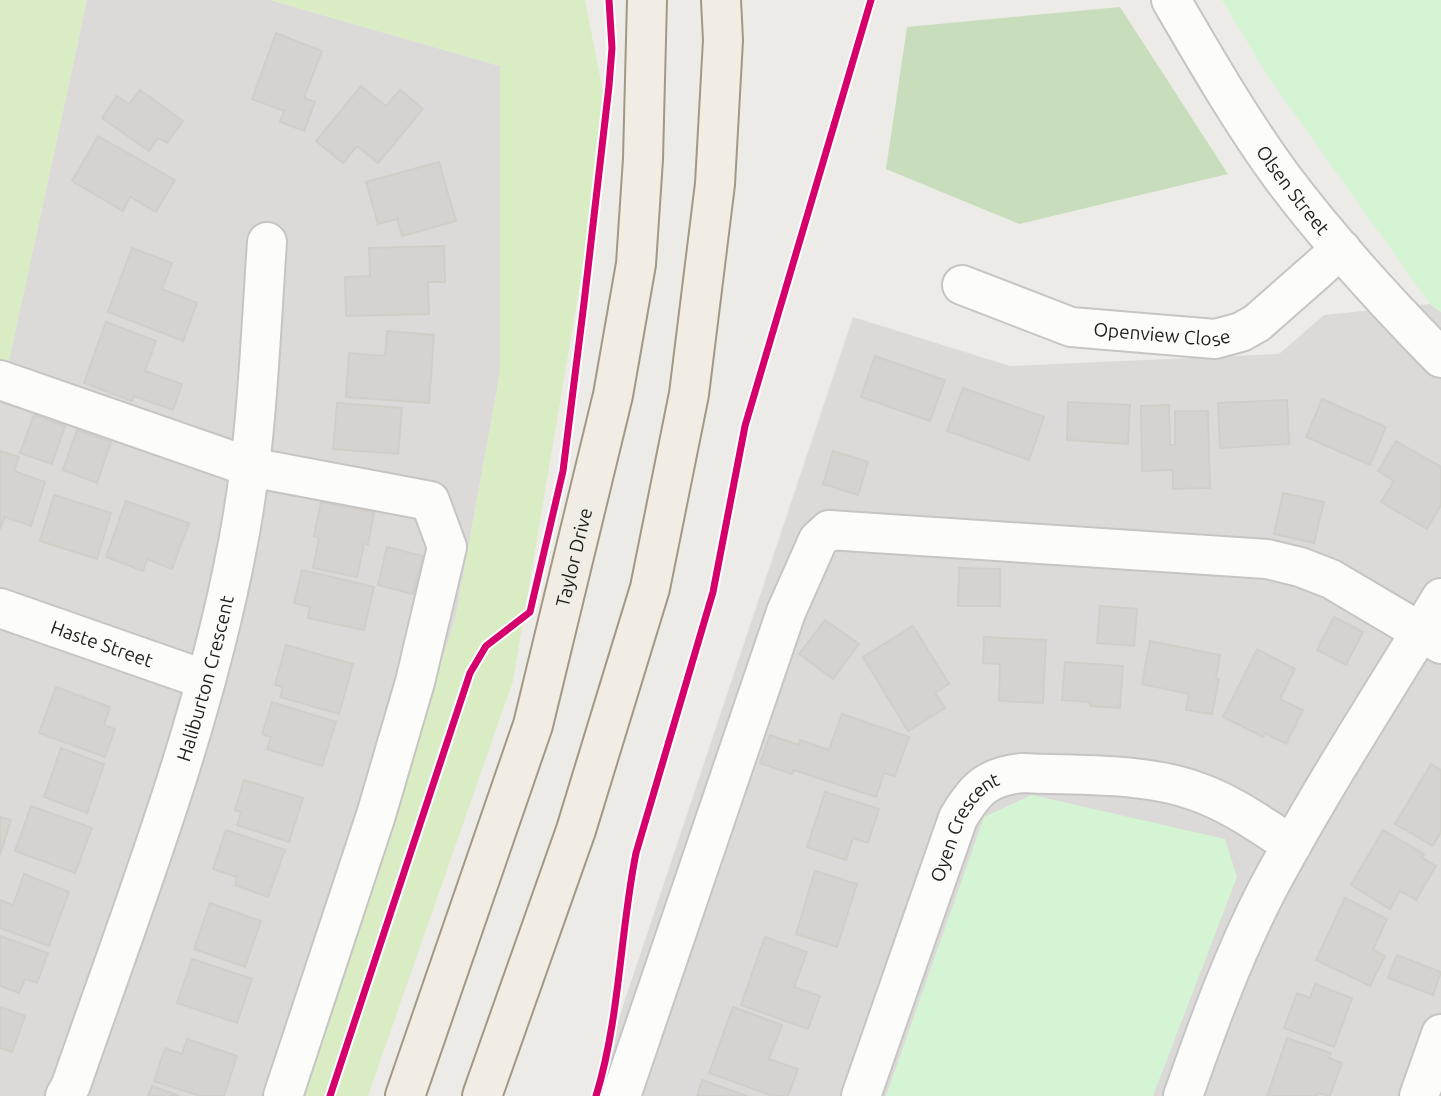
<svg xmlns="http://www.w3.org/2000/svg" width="1441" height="1096" font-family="Ubuntu,sans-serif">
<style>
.residential{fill:#dcdad8}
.grass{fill:#daecc4}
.forest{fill:#c8ddbb}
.park{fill:#d4f4d3}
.building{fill:#d5d3d0;stroke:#d1cdc8;stroke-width:2}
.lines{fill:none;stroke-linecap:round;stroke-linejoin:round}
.minor-casing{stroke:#c6c5c3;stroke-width:42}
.major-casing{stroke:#a39883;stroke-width:42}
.minor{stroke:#fcfcfb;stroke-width:38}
.major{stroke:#f1ece4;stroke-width:38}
.cycleway-casing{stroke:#fff;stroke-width:11}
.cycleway{stroke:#d6006c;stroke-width:7}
.labels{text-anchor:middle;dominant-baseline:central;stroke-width:5;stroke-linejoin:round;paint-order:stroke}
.street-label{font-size:19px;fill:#1f1f1f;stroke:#fff}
</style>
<rect width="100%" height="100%" fill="#edebe7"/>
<g class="residential">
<polygon points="87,0 270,0 500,66 500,373 455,620 299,1096 0,1096 0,363 8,365"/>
<polygon points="1430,304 1441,312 1441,1096 593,1096 853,317 1010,366 1279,354 1324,315"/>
</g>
<g class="grass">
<polygon points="0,0 87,0 8,366 0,363"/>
<polygon points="270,0 585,0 608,118 513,681 368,1096 300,1096 455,620 500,373 500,66"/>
</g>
<polygon class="forest" points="1120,7 1228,174 1019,224 886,169 907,27"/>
<g class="park">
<polygon points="1222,0 1441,0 1441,312 1430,304 1267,75"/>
<polygon points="1032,795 1225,839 1237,877 1153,1096 886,1096 984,817"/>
</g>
<g class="building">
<polygon points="276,33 322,51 304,98 315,102 304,131 280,122 284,111 252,99"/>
<polygon points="361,86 386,106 400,90 423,109 378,163 357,146 343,163 316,141"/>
<polygon points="140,90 183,121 167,143 158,138 149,151 102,118 117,96 129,104"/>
<polygon points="98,136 175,180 156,212 130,197 123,211 72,181"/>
<polygon points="439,162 456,221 402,236 397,219 378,224 366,182"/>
<polygon points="444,246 445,282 428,282 429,314 346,316 345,277 370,276 369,248"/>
<polygon points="132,248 172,263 162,289 197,303 183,341 108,312"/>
<polygon points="106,322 156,341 145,371 182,384 173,410 134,396 132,401 84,383"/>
<polygon points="387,331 434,335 429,403 346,397 349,353 385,356"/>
<polygon points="875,356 945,380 930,421 861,397"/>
<polygon points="963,388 1044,417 1029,460 947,431"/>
<polygon points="1322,399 1386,427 1370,465 1306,437"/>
<polygon points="1287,400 1289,444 1220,448 1218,403"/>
<polygon points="1068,402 1130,405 1128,444 1067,440"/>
<polygon points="337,403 402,408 398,454 333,449"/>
<polygon points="1169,405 1170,445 1175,445 1175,411 1208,411 1210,488 1173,489 1173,470 1142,471 1141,406"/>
<polygon points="34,415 65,426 52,464 20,453"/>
<polygon points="77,430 111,442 97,483 63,470"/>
<polygon points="1396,441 1441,467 1441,505 1427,529 1381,502 1394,481 1378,471"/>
<polygon points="0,451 19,457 14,471 45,482 31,526 5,517 0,529"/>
<polygon points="833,451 868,462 858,495 823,484"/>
<polygon points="1283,493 1324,502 1314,543 1274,534"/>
<polygon points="54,495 111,513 97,559 40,541"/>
<polygon points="126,501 189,523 172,569 147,559 143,571 106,557"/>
<polygon points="321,502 374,512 368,545 364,544 357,577 313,568 319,538 314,536"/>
<polygon points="387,547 423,556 413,594 378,585"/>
<polygon points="959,568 1000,569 1000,606 958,606"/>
<polygon points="302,570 374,587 364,630 308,618 310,607 294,603"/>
<polygon points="1100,606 1137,609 1134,646 1097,643"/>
<polygon points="1334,617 1363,632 1346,665 1317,650"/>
<polygon points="825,620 859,644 833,679 799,654"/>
<polygon points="913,626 949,684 935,693 945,708 908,731 863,657"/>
<polygon points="984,637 1046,640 1043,703 999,701 1000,664 983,663"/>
<polygon points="1150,641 1220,655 1216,679 1219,679 1212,714 1186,710 1189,694 1142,684"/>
<polygon points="286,645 353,664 339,714 280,697 283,687 275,685"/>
<polygon points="1257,649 1295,669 1280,699 1303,710 1286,744 1265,733 1263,737 1223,717"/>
<polygon points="1065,662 1123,666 1120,708 1090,706 1090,702 1062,700"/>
<polygon points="56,687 110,707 104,725 115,729 105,757 39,733"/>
<polygon points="272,702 336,722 322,766 267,749 271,737 262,734"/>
<polygon points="842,714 909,737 895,776 884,773 876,797 794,770 792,774 760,763 770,735 799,745 800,740 829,750"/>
<polygon points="61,748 104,764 87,813 44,797"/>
<polygon points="1431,764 1441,770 1441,832 1433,846 1395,824"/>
<polygon points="244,780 303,798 289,842 237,825 241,812 235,810"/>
<polygon points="825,792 879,809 868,843 853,838 846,860 807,847"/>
<polygon points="31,806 92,828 75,873 15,851"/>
<polygon points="0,817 11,820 0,855"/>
<polygon points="226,830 285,850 268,897 235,885 237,877 213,869"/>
<polygon points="1383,830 1424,854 1421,857 1436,866 1416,900 1400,891 1390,909 1351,885"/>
<polygon points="815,871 857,884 837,947 796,934"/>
<polygon points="24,874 69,892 49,946 0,928 0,900 13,905"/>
<polygon points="1345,898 1387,919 1373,950 1385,956 1370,986 1316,960"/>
<polygon points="210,903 261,921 245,967 194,949"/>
<polygon points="0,936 48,953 37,983 25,979 19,993 0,986"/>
<polygon points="765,937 807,952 794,987 820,996 808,1029 741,1005"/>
<polygon points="1397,955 1441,972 1433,995 1388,978"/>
<polygon points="192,959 252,979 237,1023 177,1003"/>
<polygon points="1315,984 1352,998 1334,1047 1284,1028 1297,993 1310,998"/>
<polygon points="0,1007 25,1016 12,1052 0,1048"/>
<polygon points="733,1007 782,1025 769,1059 798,1069 788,1096 773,1096 709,1073"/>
<polygon points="1287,1038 1331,1053 1329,1058 1342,1063 1330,1096 1318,1093 1317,1096 1267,1096"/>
<polygon points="187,1039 237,1056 224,1096 200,1096 154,1081 165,1048 182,1054"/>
<polygon points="702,1080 747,1096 697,1096"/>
<polygon points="152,1086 180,1096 148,1096"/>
</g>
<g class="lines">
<g class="minor-casing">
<g id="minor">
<path id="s1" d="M 1171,0 C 1206,60 1241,121 1282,177 C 1330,241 1385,301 1441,358"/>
<path id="s2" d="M 962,285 L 1071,327 L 1215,339 L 1241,332 L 1257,323 L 1341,249"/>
<polyline points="0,380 250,467 430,501 447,547 415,682 376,815 283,1096"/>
<path id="s3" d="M 0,608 L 206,680"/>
<path id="s4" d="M 65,1096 L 71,1085 C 133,906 203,729 238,543 C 257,444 260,343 267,242"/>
<polyline points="621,1096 786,612 818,540 829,530 1267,559 1300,567 1331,579 1441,644"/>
<path id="s5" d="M 861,1096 L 958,818 C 976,788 987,777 1022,773 C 1078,776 1146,772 1198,792 C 1232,804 1262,826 1292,845"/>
<path d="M 1183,1096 C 1208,1025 1233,956 1267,890 C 1320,790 1383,694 1441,598"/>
<polyline points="1419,1096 1441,1034"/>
</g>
</g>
<g class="major-casing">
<g id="major">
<path id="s6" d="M 405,1096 L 533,725 L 613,395 L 636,264 L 643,159 L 647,0"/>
<polyline points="482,1096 576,830 650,588 689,394 715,184 723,40 721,0"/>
</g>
</g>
<use href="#minor" class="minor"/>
<use href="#major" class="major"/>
<g class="cycleway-casing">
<g id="cycleway">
<polyline points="330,1096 470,673 486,646 530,612 533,599 563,471 584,303 609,86 612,48 609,0"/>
<path d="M 596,1096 C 620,1018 620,932 636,853 L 713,592 L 745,426 L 871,0"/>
</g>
</g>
<use href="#cycleway" class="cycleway"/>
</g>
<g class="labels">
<g class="street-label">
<text stroke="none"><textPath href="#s1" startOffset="226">Olsen Street</textPath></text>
<text stroke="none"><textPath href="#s2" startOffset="208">Openview Close</textPath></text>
<text stroke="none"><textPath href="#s6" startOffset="565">Taylor Drive</textPath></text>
<text stroke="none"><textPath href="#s3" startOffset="108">Haste Street</textPath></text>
<text stroke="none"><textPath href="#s4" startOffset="441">Haliburton Crescent</textPath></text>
<text stroke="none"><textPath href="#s5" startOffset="290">Oyen Crescent</textPath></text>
</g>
</g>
</svg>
